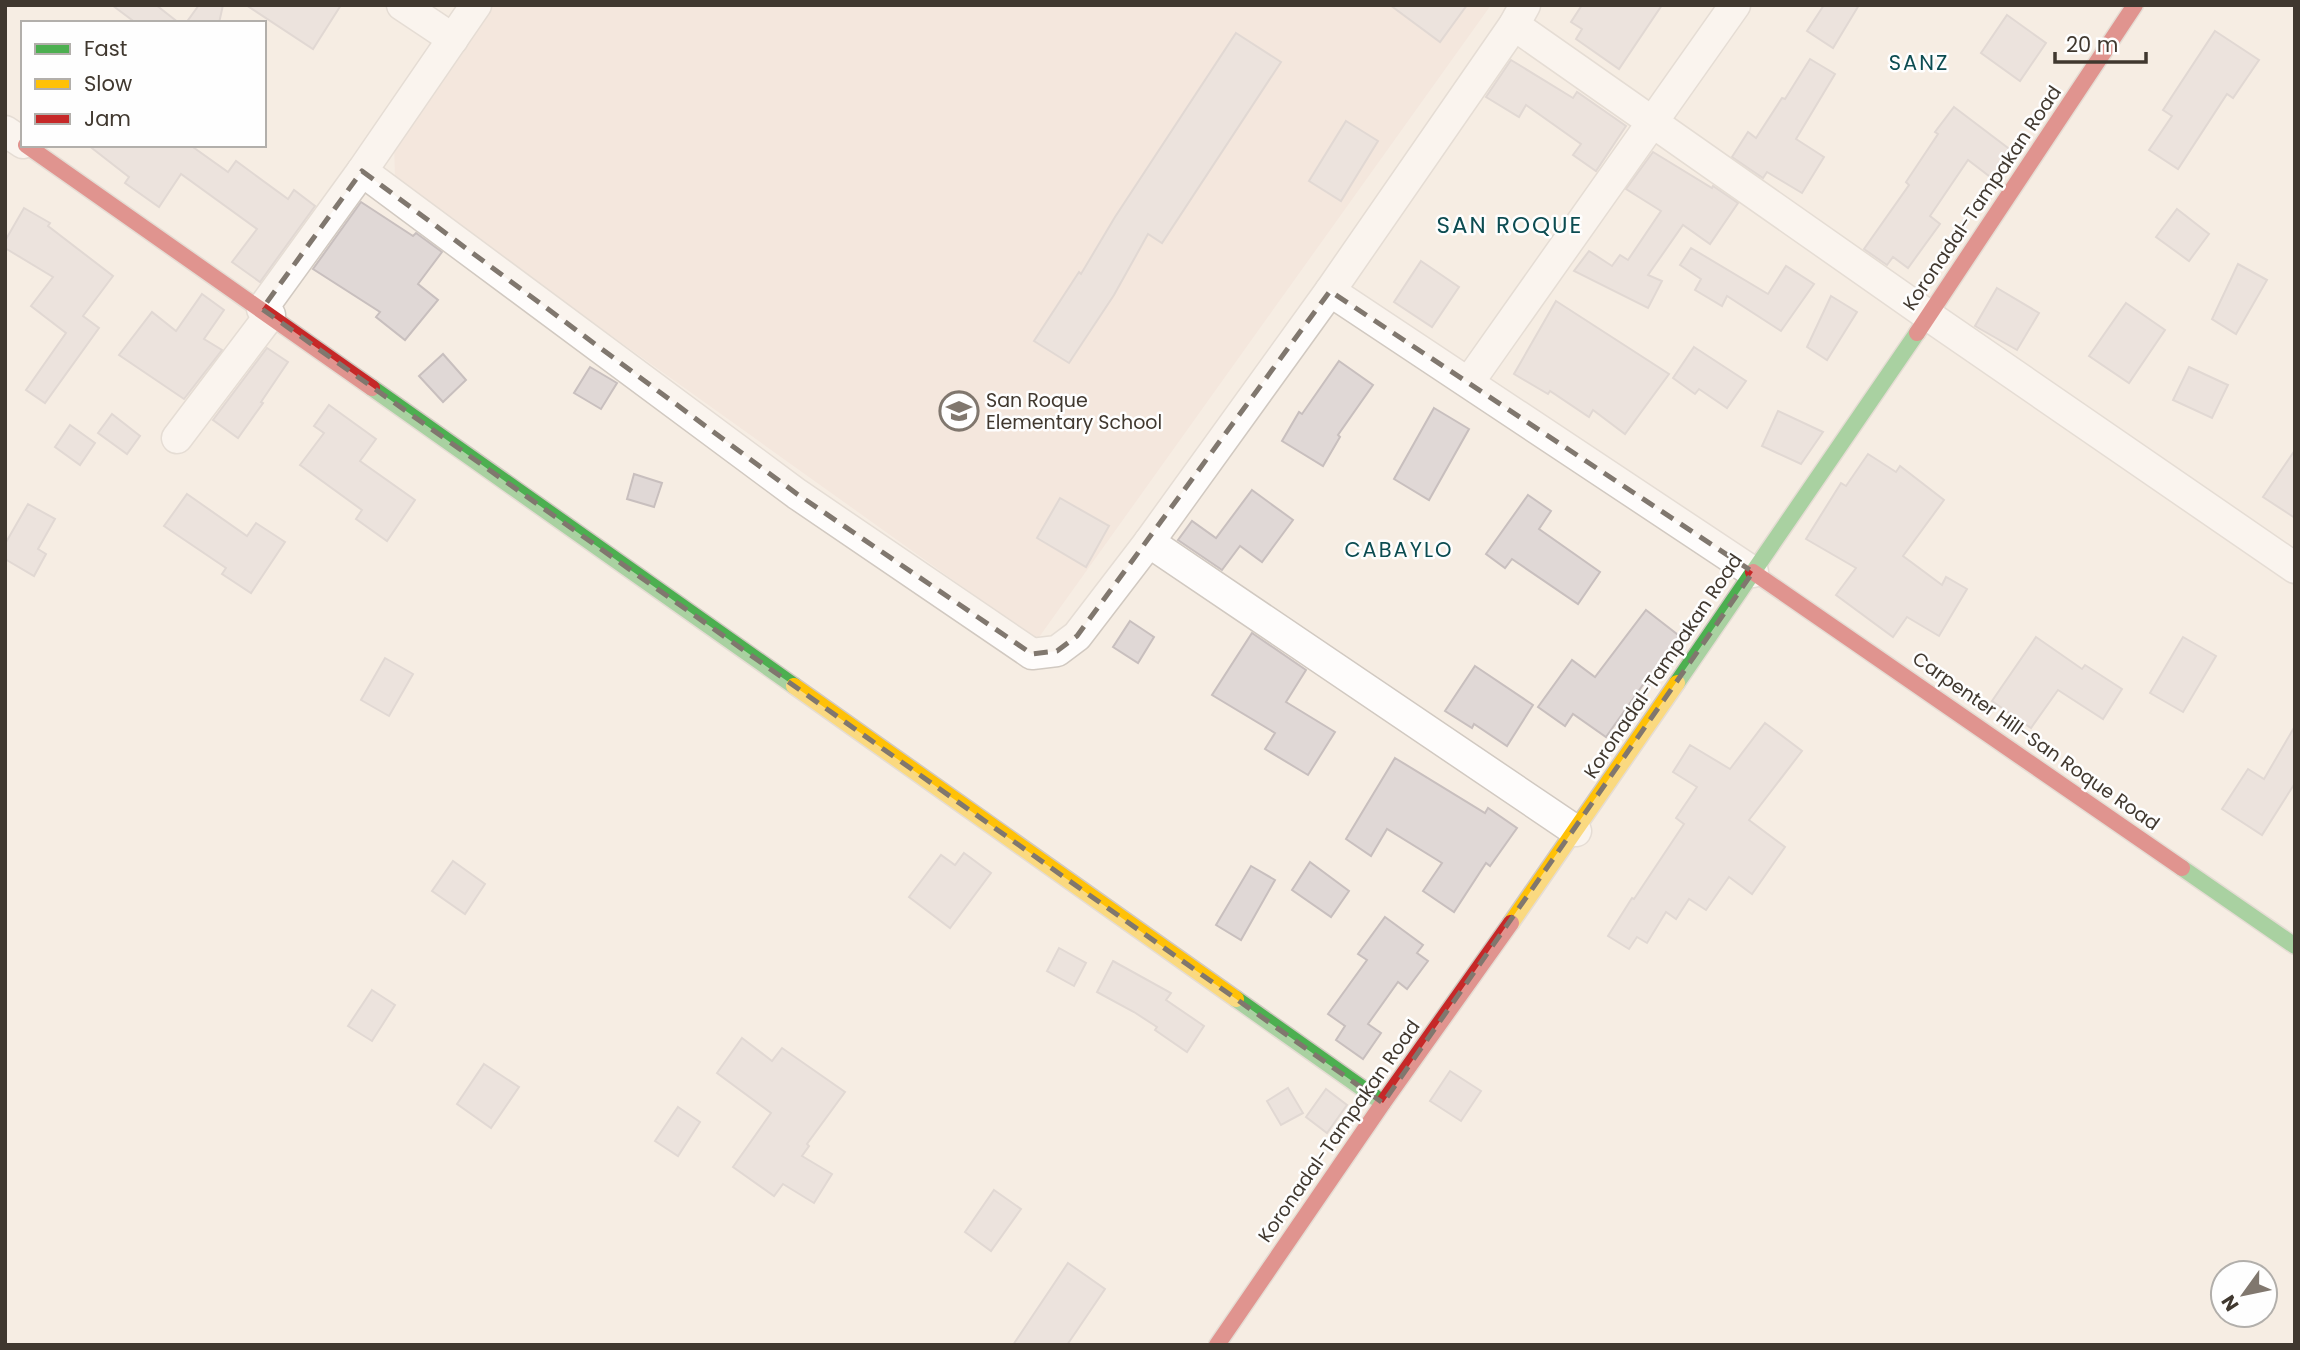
<svg xmlns="http://www.w3.org/2000/svg" width="2300" height="1350" font-family="Poppins,sans-serif">
<style>
.education{fill:#f1dfd5}
.building{fill:#e0d8d6;stroke:#c8bfbe;stroke-width:2}
.lines{fill:none;stroke-linecap:round;stroke-linejoin:round}
.street-casing{stroke:#d1c9c1;stroke-width:33}
.fast-casing{stroke:#d1c9c1;stroke-width:19}
.slow-casing{stroke:#d1c9c1;stroke-width:19}
.jam-casing{stroke:#d1c9c1;stroke-width:19}
.street{stroke:#fefcfb;stroke-width:30}
.fast{stroke:#4caf50;stroke-width:16}
.slow{stroke:#ffc107;stroke-width:16}
.jam{stroke:#c62828;stroke-width:16}
.marked{fill:none;stroke:#80776e;stroke-width:5;stroke-dasharray:14 9;stroke-linejoin:round}
.labels{text-anchor:middle;dominant-baseline:central;stroke-width:5;stroke-linejoin:round;paint-order:stroke}
.street-label{font-size:19px;fill:#40382f;stroke:#fefefe}
.poi-label{font-size:19px;fill:#40382f;stroke:#fefefe;text-anchor:start}
.neighbourhood-label{font-size:21px;letter-spacing:2px;fill:#0c4c51;stroke:#fefefe}
.quarter-label{font-size:23px;letter-spacing:2px;fill:#0c4c51;stroke:#fefefe}
</style>
<rect width="100%" height="100%" fill="#f6ede3"/>
<polygon class="education" points="492,5 1491,5 1037,640 395,181 394,140"/>
<g class="building">
<polygon points="112,5 156,5 179,23 136,23"/>
<polygon points="199,5 223,5 219,23 186,23"/>
<polygon points="246,5 341,5 313,49"/>
<polygon points="1390,5 1467,5 1440,42"/>
<polygon points="1582,5 1662,5 1619,69 1576,39 1582,29 1571,22"/>
<polygon points="1824,5 1859,5 1833,48 1807,31"/>
<polygon points="2007,15 2046,43 2020,81 1981,53"/>
<polygon points="2215,31 2259,60 2233,98 2227,94 2178,169 2149,150 2172,116 2163,110"/>
<polygon points="1236,33 1281,62 1162,243 1148,234 1114,295 1069,363 1034,341 1079,272 1081,274 1115,217"/>
<polygon points="1810,59 1835,74 1796,139 1824,157 1802,193 1767,172 1763,178 1732,157 1748,132 1756,138 1782,98 1785,99"/>
<polygon points="1511,60 1573,98 1577,92 1626,126 1596,171 1573,155 1581,144 1526,105 1519,117 1486,97"/>
<polygon points="1954,107 2012,151 1993,179 1968,160 1930,216 1940,224 1908,268 1893,257 1887,265 1864,249 1909,185 1906,182 1938,134 1935,132"/>
<polygon points="1346,121 1378,141 1341,201 1309,181"/>
<polygon points="88,145 190,145 228,172 236,161 288,199 294,190 315,206 260,282 232,262 257,229 181,174 159,207 125,183 129,177"/>
<polygon points="1653,152 1712,188 1713,186 1738,203 1710,244 1683,225 1648,275 1662,281 1648,308 1574,271 1589,251 1612,266 1620,255 1628,260 1661,211 1626,189"/>
<polygon points="361,202 413,236 416,233 442,252 418,284 438,300 405,340 376,317 380,312 313,269"/>
<polygon points="24,208 50,223 48,226 113,276 83,316 99,328 45,403 26,390 66,333 31,306 53,277 5,248 5,241"/>
<polygon points="2177,209 2209,234 2189,261 2156,237"/>
<polygon points="1691,248 1768,294 1786,266 1814,284 1781,331 1727,296 1722,306 1695,290 1701,279 1680,265"/>
<polygon points="1421,261 1459,287 1432,327 1394,302"/>
<polygon points="2238,264 2267,280 2236,334 2212,319"/>
<polygon points="1997,288 2039,313 2017,350 1975,326"/>
<polygon points="202,294 224,310 204,339 222,350 184,399 119,355 152,312 176,331"/>
<polygon points="1831,296 1857,312 1827,360 1807,347"/>
<polygon points="1556,301 1669,374 1625,434 1593,410 1589,417 1550,391 1548,394 1514,374"/>
<polygon points="2126,303 2165,330 2129,383 2089,356"/>
<polygon points="1694,347 1746,381 1727,408 1699,389 1695,394 1673,378"/>
<polygon points="267,348 288,362 261,402 263,403 238,438 213,420"/>
<polygon points="443,354 466,380 443,402 419,376"/>
<polygon points="1339,361 1373,385 1338,435 1340,437 1323,466 1282,441 1299,412 1302,414"/>
<polygon points="590,367 617,383 601,409 574,393"/>
<polygon points="2189,367 2228,385 2212,418 2173,400"/>
<polygon points="329,405 376,439 360,461 415,500 387,541 356,519 362,510 300,465 324,433 314,426"/>
<polygon points="1434,408 1469,429 1429,500 1394,479"/>
<polygon points="1778,411 1823,432 1801,464 1762,446"/>
<polygon points="112,414 140,436 127,454 98,433"/>
<polygon points="70,425 95,443 80,465 55,447"/>
<polygon points="2295,450 2295,518 2263,497"/>
<polygon points="1868,454 1896,472 1900,466 1944,500 1903,556 1942,585 1946,577 1967,589 1939,636 1907,617 1893,637 1836,595 1856,568 1806,539 1841,483 1846,486"/>
<polygon points="634,474 662,483 654,507 627,499"/>
<polygon points="1252,490 1293,520 1262,562 1240,546 1222,570 1178,540 1192,521 1216,538"/>
<polygon points="187,494 247,536 256,523 285,542 251,593 222,574 226,568 164,526"/>
<polygon points="1528,495 1551,511 1539,529 1600,572 1578,604 1512,559 1505,568 1486,554"/>
<polygon points="1060,498 1109,526 1086,567 1037,538"/>
<polygon points="28,504 55,519 38,549 46,554 34,576 5,559 5,544"/>
<polygon points="1646,610 1682,638 1649,685 1645,682 1606,737 1573,714 1565,726 1538,707 1572,660 1595,677"/>
<polygon points="1130,621 1154,637 1138,663 1113,647"/>
<polygon points="1252,633 1306,670 1286,702 1335,732 1308,775 1265,749 1275,733 1212,695"/>
<polygon points="2036,637 2082,669 2085,665 2122,689 2103,719 2058,690 2031,728 1992,701"/>
<polygon points="2183,637 2216,656 2183,712 2150,693"/>
<polygon points="385,658 413,674 389,716 361,700"/>
<polygon points="1475,666 1533,705 1507,746 1474,724 1472,728 1445,711"/>
<polygon points="1765,723 1802,751 1749,820 1785,847 1752,894 1729,877 1706,910 1689,899 1676,919 1666,912 1647,943 1637,937 1629,949 1608,936 1632,898 1634,899 1684,824 1676,818 1697,787 1673,772 1690,745 1730,769"/>
<polygon points="2295,726 2295,783 2262,835 2222,809 2248,769 2264,779"/>
<polygon points="1395,758 1485,813 1488,808 1517,828 1490,866 1486,863 1454,912 1423,891 1442,863 1387,829 1371,856 1346,839"/>
<polygon points="964,853 991,873 950,928 909,897 941,855 955,865"/>
<polygon points="453,861 485,884 465,914 432,891"/>
<polygon points="1310,862 1349,891 1331,917 1292,890"/>
<polygon points="1251,866 1275,880 1241,940 1216,925"/>
<polygon points="1385,917 1423,945 1417,953 1428,961 1407,989 1398,982 1368,1024 1381,1033 1363,1059 1336,1040 1345,1026 1328,1014 1367,960 1358,954"/>
<polygon points="1059,948 1086,963 1074,986 1047,971"/>
<polygon points="1113,961 1171,993 1166,1000 1204,1026 1187,1052 1155,1030 1157,1027 1134,1012 1097,992"/>
<polygon points="372,990 395,1005 372,1041 348,1026"/>
<polygon points="742,1038 772,1061 782,1048 845,1092 807,1144 809,1146 802,1156 832,1174 814,1203 783,1184 774,1196 733,1167 771,1113 717,1073"/>
<polygon points="484,1064 519,1087 491,1128 457,1104"/>
<polygon points="1450,1071 1481,1091 1461,1121 1430,1101"/>
<polygon points="1288,1088 1303,1113 1281,1125 1267,1101"/>
<polygon points="1326,1089 1347,1105 1327,1133 1306,1117"/>
<polygon points="678,1107 700,1122 678,1156 655,1141"/>
<polygon points="994,1190 1021,1209 991,1251 965,1232"/>
<polygon points="1068,1263 1105,1289 1067,1345 1013,1345"/>
</g>
<g class="lines">
<g class="street-casing">
<g id="street">
<polyline points="402,5 453,39"/>
<polyline points="1514,25 1929,316 2295,568"/>
<polyline points="5,131 23,143"/>
<polyline points="362,171 797,494 1032,654 1057,651 1077,636 1149,542 1330,291 1514,25 1525,5"/>
<polyline points="1330,291 1753,572"/>
<polyline points="262,309 362,171 476,5"/>
<polyline points="1469,382 1735,5"/>
<polyline points="177,438 270,315"/>
<polyline points="1149,542 1576,831"/>
</g>
</g>
<g class="fast-casing">
<g id="fast">
<polyline points="372,388 794,686"/>
<polyline points="1677,683 1917,333"/>
<polyline points="2182,868 2295,946"/>
<polyline points="1236,999 1383,1103"/>
</g>
</g>
<g class="slow-casing">
<g id="slow">
<polyline points="794,686 1236,999"/>
<polyline points="1511,923 1677,683"/>
</g>
</g>
<g class="jam-casing">
<g id="jam">
<polyline points="26,145 372,388"/>
<polyline points="1917,333 2135,5"/>
<polyline points="1753,572 2182,868"/>
<polyline points="1217,1345 1383,1103 1511,923"/>
</g>
</g>
<use href="#street" class="street"/>
<use href="#fast" class="fast"/>
<use href="#slow" class="slow"/>
<use href="#jam" class="jam"/>
</g>
<path d="M0 0H2300V1350H0ZM 362,171 L 797,494 L 1032,654 L 1057,651 L 1077,636 L 1330,291 L 1753,572 L 1383,1103 L 262,309 Z" fill="#f6ede3" fill-opacity=".55" fill-rule="evenodd"/>
<path class="marked" d="M 362,171 L 797,494 L 1032,654 L 1057,651 L 1077,636 L 1330,291 L 1753,572 L 1383,1103 L 262,309 Z"/>
<defs>
<g id="school-ring" transform="scale(2.0125)"><circle r="9.5" fill="#fefefe" stroke="#80776e" stroke-width="1.5"/><path d="M0-5L7-2L0 1L-7-2ZM-4 1L0 2.5L4 1V4Q0 6-4 4Z" fill="#80776e"/></g>
</defs>
<g fill-rule="evenodd">
<use href="#school-ring" x="959" y="411"/>
</g>
<g class="labels">
<g class="street-label">
<text transform="translate(1982 198) rotate(-56)">Koronadal-Tampakan Road</text>
<text transform="translate(1663 666) rotate(-56)">Koronadal-Tampakan Road</text>
<text transform="translate(2036 741) rotate(35)">Carpenter Hill-San Roque Road</text>
<text transform="translate(1339 1131) rotate(-55)">Koronadal-Tampakan Road</text>
</g>
<g class="poi-label">
<text x="986" y="400">San Roque<tspan x="986" dy="22">Elementary School</tspan></text>
</g>
<g class="neighbourhood-label">
<text x="1919" y="62">SANZ</text>
<text x="1399" y="549">CABAYLO</text>
</g>
<g class="quarter-label">
<text x="1510" y="225">SAN ROQUE</text>
</g>
</g>
<rect width="2300" height="1350" fill="none" stroke="#40382f" stroke-width="14"/>
<rect x="21" y="21" width="245" height="126" fill="#fefefe" stroke="#b2afab" stroke-width="2"/>
<rect x="35" y="44" width="35" height="10" fill="#4caf50" stroke="#b2afab" stroke-width="2"/>
<text x="84" y="56" font-size="21" fill="#40382f">Fast</text>
<rect x="35" y="79" width="35" height="10" fill="#ffc107" stroke="#b2afab" stroke-width="2"/>
<text x="84" y="91" font-size="21" fill="#40382f">Slow</text>
<rect x="35" y="114" width="35" height="10" fill="#c62828" stroke="#b2afab" stroke-width="2"/>
<text x="84" y="126" font-size="21" fill="#40382f">Jam</text>
<g transform="translate(2244 1294) rotate(237)"><circle r="33" fill="#fefefe" stroke="#b2afab" stroke-width="2"/>
<path d="M0-5L12 26L0 18L-12 26Z" fill="#80776e"/>
<text y="-10" font-size="19" font-weight="bold" text-anchor="middle" fill="#40382f">N</text>
</g>
<path d="M2055 52v10h91v-10" fill="none" stroke="#40382f" stroke-width="3.5"/>
<text x="2066" y="52" font-size="21" fill="#40382f" stroke="#fefefe" stroke-width="5" paint-order="stroke">20 m</text>
</svg>
